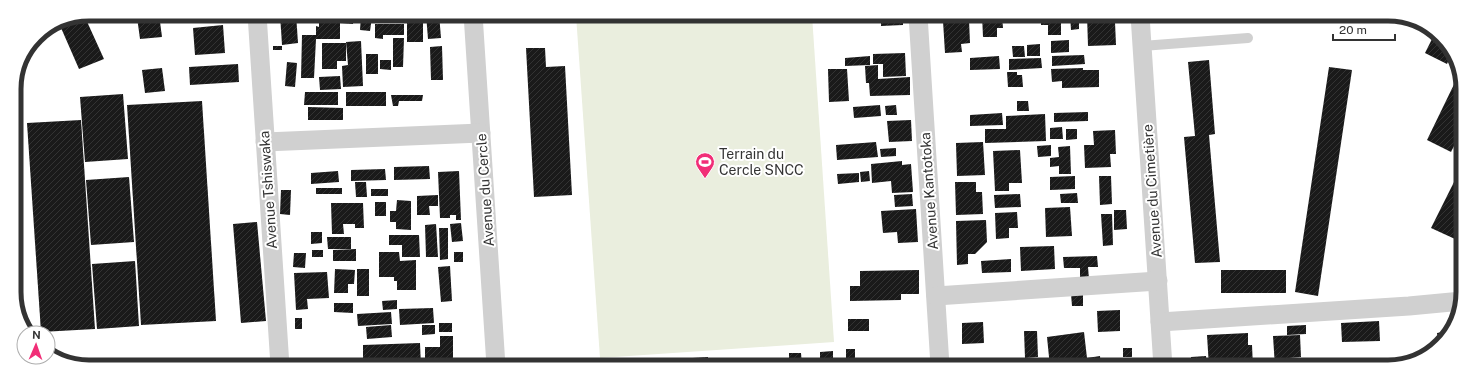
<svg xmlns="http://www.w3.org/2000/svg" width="1477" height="381" font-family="'Public Sans',sans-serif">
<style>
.grass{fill:#eaeede}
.building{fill:url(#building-hatch)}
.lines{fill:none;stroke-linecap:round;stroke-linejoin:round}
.lane{stroke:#d0d0d0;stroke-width:10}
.street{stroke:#d0d0d0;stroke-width:19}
.labels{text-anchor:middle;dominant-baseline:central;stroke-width:4;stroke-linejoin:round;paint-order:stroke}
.poi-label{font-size:14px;fill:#333;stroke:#fff;text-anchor:start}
.street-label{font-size:14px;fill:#333;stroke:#fff}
.rim{fill:none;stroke:#333;stroke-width:5}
</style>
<defs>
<pattern id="building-hatch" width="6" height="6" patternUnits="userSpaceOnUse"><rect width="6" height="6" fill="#1a1a1a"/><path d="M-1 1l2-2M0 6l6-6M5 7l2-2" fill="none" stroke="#333"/></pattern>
</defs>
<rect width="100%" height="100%" fill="#fff"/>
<polygon class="grass" points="576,15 812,15 834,342 600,358"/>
<g class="building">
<polygon points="159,14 162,37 140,39 137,17"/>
<polygon points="280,14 296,14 298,43 282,45"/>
<polygon points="337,14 354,14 353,24 340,23 340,39 316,39 314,78 301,78 302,35 316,35 316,26 319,27 319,17 337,16"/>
<rect x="377" y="14" width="24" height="7"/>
<rect x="407" y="14" width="16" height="28"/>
<polygon points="426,14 439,14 441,38 428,39"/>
<polygon points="84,15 104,59 79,69 58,21 60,20"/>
<polygon points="881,15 903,15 903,25 881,26"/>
<polygon points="982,15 1002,16 1003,28 997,28 997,37 983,37"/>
<polygon points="1041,15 1061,15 1061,35 1048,35 1048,25 1041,25"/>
<polygon points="1070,15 1079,15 1079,29 1071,30"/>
<polygon points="1087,15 1107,15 1107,22 1115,22 1116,45 1088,46"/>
<polygon points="361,16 372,17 370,31 360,30"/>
<polygon points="969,20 970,43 961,44 962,52 945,53 943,21"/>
<polygon points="375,24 404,24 404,35 383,35 383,39 375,38"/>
<polygon points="223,25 225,53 195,55 193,28"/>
<polygon points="1435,33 1441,36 1451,55 1447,64 1425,53"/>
<polygon points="393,38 404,38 403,67 393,67"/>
<polygon points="1069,40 1069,52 1051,53 1051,41"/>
<polygon points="361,41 363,86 343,87 342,66 348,65 346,42"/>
<polygon points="322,43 346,43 346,61 337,61 337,69 322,69"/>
<polygon points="1040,44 1040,56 1027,56 1027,45"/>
<rect x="273" y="46" width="9" height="4"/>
<polygon points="442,46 443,80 431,80 430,47"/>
<polygon points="1012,46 1024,46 1025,57 1013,57"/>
<polygon points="526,48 545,48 546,67 565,66 572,195 534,197"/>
<polygon points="905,53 906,76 883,77 883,64 873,64 873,54"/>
<rect x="366" y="54" width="12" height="20"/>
<polygon points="1084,55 1085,64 1052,66 1052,56"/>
<polygon points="870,56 870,65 845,66 845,58"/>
<polygon points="999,56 1000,69 970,70 970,58"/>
<polygon points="1041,58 1042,68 1009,70 1009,59"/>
<polygon points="380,60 391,60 391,70 380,69"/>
<polygon points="1209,60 1215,134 1209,135 1220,262 1195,263 1184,137 1195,136 1188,62"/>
<polygon points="287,62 297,63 295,87 285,86"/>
<polygon points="238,64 239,82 190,85 189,67"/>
<polygon points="878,65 878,79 910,77 910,95 870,96 869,83 866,83 865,66"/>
<polygon points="1329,67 1352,70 1318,296 1295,292"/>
<polygon points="162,68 165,91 145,93 142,70"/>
<polygon points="1083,68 1083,70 1099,70 1099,87 1062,88 1062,81 1052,82 1051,69"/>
<polygon points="828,69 847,69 849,101 829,102"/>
<polygon points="1007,72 1017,72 1017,75 1022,75 1023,87 1008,87"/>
<polygon points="1460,72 1462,74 1462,130 1451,152 1427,140"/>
<polygon points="340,76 341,89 320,90 319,77"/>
<polygon points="305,92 338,92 338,105 304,105"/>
<rect x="346" y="92" width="40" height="14"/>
<polygon points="123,94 128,159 85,162 80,97"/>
<polygon points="391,95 423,95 422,101 399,101 398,106 393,106"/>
<polygon points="202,101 216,321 141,325 127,105"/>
<polygon points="1017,101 1028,101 1029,111 1017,111"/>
<polygon points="880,105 881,116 854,118 853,107"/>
<polygon points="896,105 897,115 886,115 885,106"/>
<polygon points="308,107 343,108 343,120 308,120"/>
<polygon points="1088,112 1088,121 1054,122 1054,113"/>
<polygon points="1002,113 1003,125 970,126 970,115"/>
<polygon points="1045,114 1046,141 985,143 985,129 1006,129 1006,116"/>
<polygon points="81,120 95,329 41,332 27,123"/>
<polygon points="911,120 912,141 889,142 887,121"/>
<polygon points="1062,127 1063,139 1050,139 1050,128"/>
<polygon points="1066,129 1077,129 1077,139 1066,140"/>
<polygon points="1115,130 1116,154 1110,154 1111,167 1085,168 1084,145 1094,145 1093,131"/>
<polygon points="876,142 878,157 837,160 836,145"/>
<polygon points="983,142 985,175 957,176 956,143"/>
<polygon points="1051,145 1051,156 1038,157 1037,146"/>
<polygon points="1070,146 1071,174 1059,174 1059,166 1050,167 1050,158 1059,157 1058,147"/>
<polygon points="896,148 896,156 881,157 880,149"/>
<polygon points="1020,150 1022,183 1009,183 1009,191 995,191 993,151"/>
<polygon points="902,161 902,165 911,164 913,192 892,193 891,181 872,183 871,164"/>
<polygon points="429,166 430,179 394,180 394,167"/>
<polygon points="1462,166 1462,225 1455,239 1431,228"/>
<polygon points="385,169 386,180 351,181 351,170"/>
<polygon points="338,171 339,182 311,184 311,173"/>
<polygon points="459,171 461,220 456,220 456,215 450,215 450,218 440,218 438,172"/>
<polygon points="869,171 870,181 861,182 860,172"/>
<polygon points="859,173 859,182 838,184 837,174"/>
<polygon points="1075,176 1075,189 1050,190 1050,177"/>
<polygon points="1099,176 1111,176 1112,204 1100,205"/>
<polygon points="129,177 134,242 91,245 86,180"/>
<polygon points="355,182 366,182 367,197 356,197"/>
<polygon points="955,182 976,182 976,192 982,192 983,214 956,215"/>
<rect x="316" y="188" width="26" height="6"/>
<rect x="371" y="189" width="17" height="7"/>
<polygon points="281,190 291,190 290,215 280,214"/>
<polygon points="1077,193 1078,203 1061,203 1060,194"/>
<polygon points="912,194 913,206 895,207 894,195"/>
<polygon points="1020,194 1021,207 995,208 994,195"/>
<polygon points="438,195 438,206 429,206 430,215 417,215 417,196"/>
<polygon points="397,200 411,201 411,230 396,229 396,222 390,222 390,211 396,211"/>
<rect x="375" y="202" width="11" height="14"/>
<polygon points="331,203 363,203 364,228 355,228 355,224 343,224 344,234 332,234"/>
<polygon points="1070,207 1072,236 1046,237 1045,208"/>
<polygon points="916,209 918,242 898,243 897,232 883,233 881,211"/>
<polygon points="1114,210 1126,210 1127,229 1114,230"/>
<polygon points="1017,212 1018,228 1009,228 1009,238 996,239 995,213"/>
<polygon points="1101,214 1112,214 1113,245 1103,246"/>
<polygon points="986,220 987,242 975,254 968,254 968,264 957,265 956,221"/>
<polygon points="257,222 266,321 241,323 233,224"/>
<polygon points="461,223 463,241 452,242 450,224"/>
<polygon points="436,224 438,257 426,257 425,225"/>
<polygon points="439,228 448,228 448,259 440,260"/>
<polygon points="311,232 322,232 322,243 311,244"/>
<polygon points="389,235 419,235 420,257 402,257 402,245 389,245"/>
<polygon points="327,237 351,237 351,249 328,249"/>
<polygon points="1054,246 1055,269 1021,271 1020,247"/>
<polygon points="356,249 356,261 333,261 333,250"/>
<rect x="312" y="250" width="11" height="7"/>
<polygon points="379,252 399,252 400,261 416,260 416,290 397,290 397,281 394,281 394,277 379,277"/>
<rect x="454" y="252" width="9" height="10"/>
<polygon points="294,253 306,253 305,268 293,267"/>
<polygon points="1097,256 1098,267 1088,267 1089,279 1080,279 1080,268 1064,268 1063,257"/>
<polygon points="1011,259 1011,272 982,273 981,261"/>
<polygon points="135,261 139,326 97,329 92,264"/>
<polygon points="450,266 452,301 441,302 438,267"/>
<polygon points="335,269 355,270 354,284 348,284 348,293 334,293"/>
<rect x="357" y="269" width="12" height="27"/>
<polygon points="919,270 919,294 901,294 901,300 850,301 850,286 860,286 860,271"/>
<rect x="1221" y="270" width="65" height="23"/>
<polygon points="327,272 329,298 307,299 308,309 296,310 294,273"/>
<polygon points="1071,294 1083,294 1083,306 1072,306"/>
<polygon points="397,300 397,309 383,310 382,301"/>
<polygon points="334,303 353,303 353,313 334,312"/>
<polygon points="433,308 434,323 400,325 399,309"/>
<polygon points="1120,310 1120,331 1098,332 1097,311"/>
<polygon points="391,312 392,324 358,326 357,314"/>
<rect x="295" y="318" width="7" height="11"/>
<rect x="848" y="319" width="21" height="12"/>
<polygon points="1379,321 1380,341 1342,342 1341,323"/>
<polygon points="983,322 984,343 962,344 962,323"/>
<rect x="439" y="323" width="13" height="9"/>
<polygon points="391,325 392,337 367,339 366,327"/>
<polygon points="422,325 435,325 435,334 422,335"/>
<polygon points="1306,325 1306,334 1287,335 1287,326"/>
<polygon points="1024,331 1037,331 1038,357 1025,358"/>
<polygon points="1448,331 1439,346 1437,333"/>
<polygon points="1084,332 1087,358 1100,356 1101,367 1050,367 1047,337"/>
<polygon points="1248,333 1248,345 1252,345 1253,367 1209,367 1207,335"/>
<polygon points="1300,335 1301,357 1289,358 1289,367 1275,367 1273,336"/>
<polygon points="440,336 453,336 453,358 425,358 425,347 440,347"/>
<polygon points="420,343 421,366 354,366 354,361 363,361 363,345"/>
<rect x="1123" y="348" width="9" height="9"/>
<rect x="846" y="349" width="9" height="11"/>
<polygon points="833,351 833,366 820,366 820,352"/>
<polygon points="789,353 801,353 802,365 789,364"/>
<polygon points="1206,356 1207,367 1191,367 1191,357"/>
<polygon points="708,357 708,366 678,366 677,359"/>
<polygon points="429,360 453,360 454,366 429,366"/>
<rect x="1125" y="361" width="8" height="6"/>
<polygon points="587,362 608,362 608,366 555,366 555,364 587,364"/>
<polygon points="735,363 735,366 721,366 721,364"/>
<polygon points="871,363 871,366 845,366 845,364"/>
<polygon points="1031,363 1031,366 1012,366"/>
</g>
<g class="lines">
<polyline class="lane" points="1142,46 1248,38"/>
<g class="street">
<polyline points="257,14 280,366"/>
<polyline points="473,14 496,366"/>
<polyline points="918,15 940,366"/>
<polyline points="1140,15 1163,367"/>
<polyline points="265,142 481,133"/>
<polyline points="936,296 1158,281"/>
<polyline points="1160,322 1409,306 1462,301"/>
</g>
</g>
<defs>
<g id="stadium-pin" transform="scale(1)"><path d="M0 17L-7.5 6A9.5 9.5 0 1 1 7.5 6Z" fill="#f12e77" stroke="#fff"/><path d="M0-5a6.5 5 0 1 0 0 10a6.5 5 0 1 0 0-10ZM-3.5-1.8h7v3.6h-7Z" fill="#fff"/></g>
</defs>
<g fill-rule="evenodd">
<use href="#stadium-pin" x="705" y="162"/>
</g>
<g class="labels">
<g class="poi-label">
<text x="719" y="154">Terrain du<tspan x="719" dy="16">Cercle SNCC</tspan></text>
</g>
<g class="street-label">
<text transform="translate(268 190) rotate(-94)">Avenue Tshiswaka</text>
<text transform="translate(485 190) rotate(-94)">Avenue du Cercle</text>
<text transform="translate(929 191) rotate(-94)">Avenue Kantotoka</text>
<text transform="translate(1152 191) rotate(-94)">Avenue du Cimetière</text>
</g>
</g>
<path d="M0 0H1477V381H0ZM89 21H1388A68 68 0 0 1 1456 89V292A68 68 0 0 1 1388 360H89A68 68 0 0 1 21 292V89A68 68 0 0 1 89 21Z" fill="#fff" fill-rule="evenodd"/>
<path class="rim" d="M89 21H1388A68 68 0 0 1 1456 89V292A68 68 0 0 1 1388 360H89A68 68 0 0 1 21 292V89A68 68 0 0 1 89 21Z"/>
<g transform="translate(36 345) rotate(2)"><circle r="19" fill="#ffffff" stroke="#adadad"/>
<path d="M0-3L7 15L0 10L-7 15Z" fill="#f12e77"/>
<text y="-6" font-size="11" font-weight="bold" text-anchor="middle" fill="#333333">N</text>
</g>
<path d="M1333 34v6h62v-6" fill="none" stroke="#333333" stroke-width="2"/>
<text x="1339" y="34" font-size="12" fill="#333333" stroke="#ffffff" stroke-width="3" paint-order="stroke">20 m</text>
</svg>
